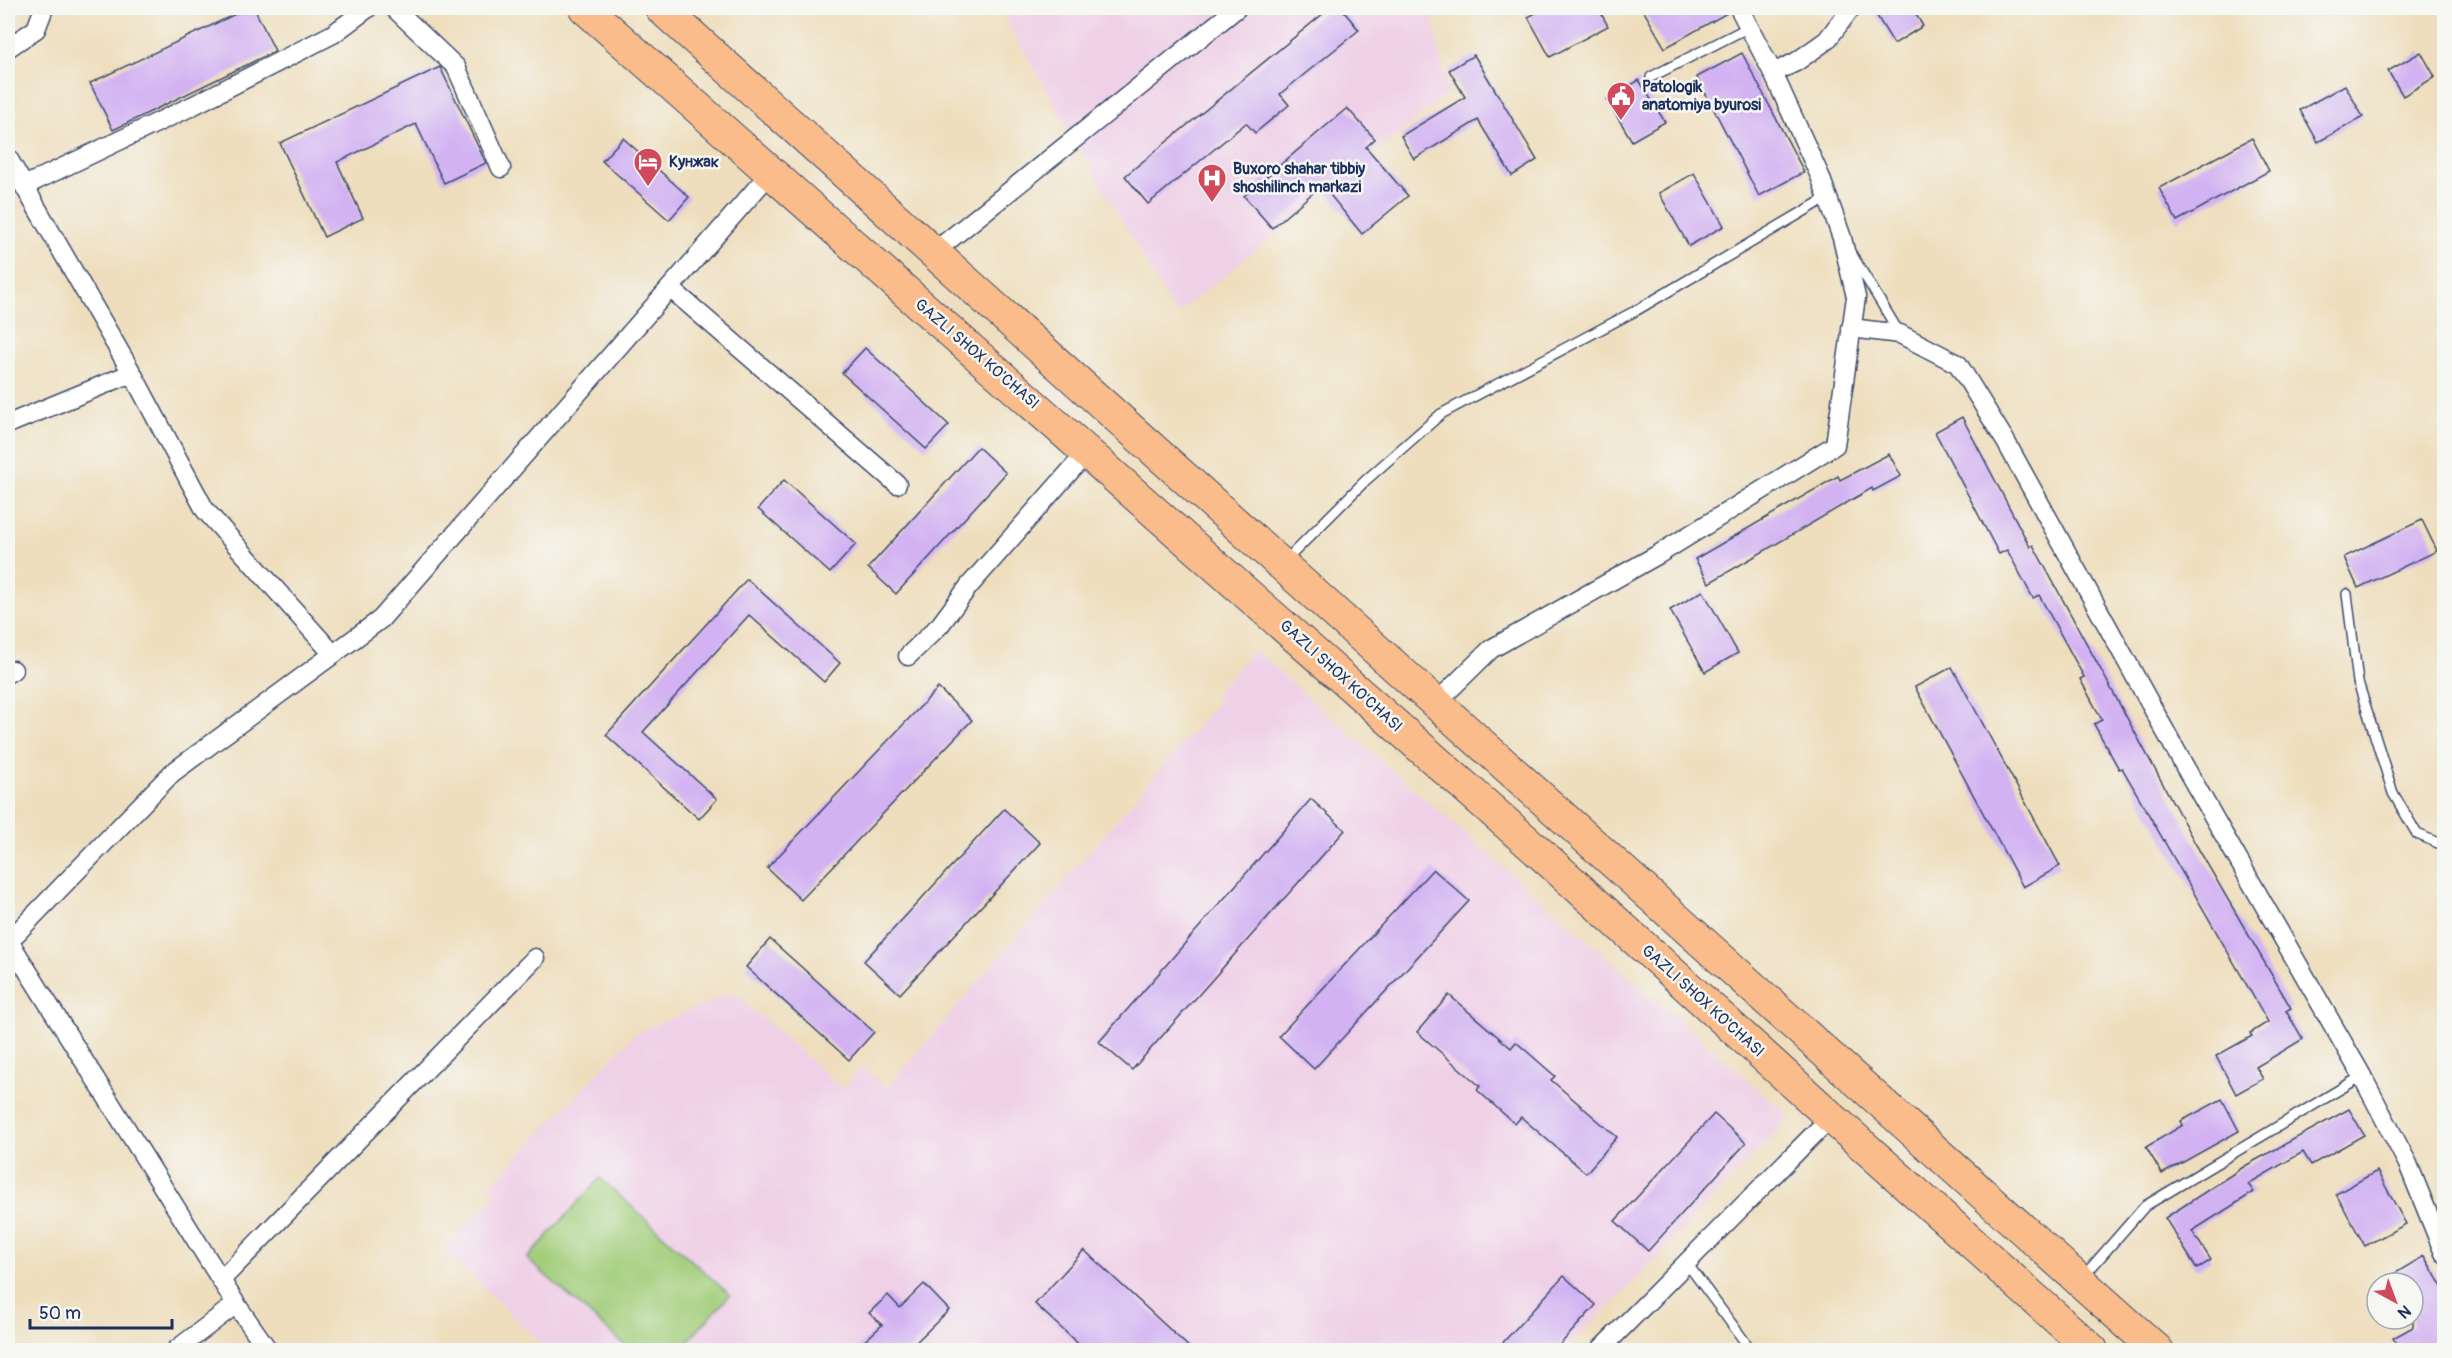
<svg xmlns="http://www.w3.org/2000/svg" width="2452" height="1358" font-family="Pangolin,sans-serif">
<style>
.built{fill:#efd0e7}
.green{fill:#a2ce7a;stroke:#5e7e6c;stroke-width:1.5}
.building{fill:#d2b2f2}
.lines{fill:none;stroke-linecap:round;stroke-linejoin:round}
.service-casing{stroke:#3b496c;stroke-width:12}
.minor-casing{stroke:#3b496c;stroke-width:21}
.trunk-casing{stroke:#3b496c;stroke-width:34}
.service{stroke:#fff;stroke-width:9}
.minor{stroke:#fff;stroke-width:18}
.trunk{stroke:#f9bc8a;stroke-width:32}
.labels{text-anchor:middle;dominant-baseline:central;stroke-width:5;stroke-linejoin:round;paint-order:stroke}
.poi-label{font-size:16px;font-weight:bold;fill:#1b2f5e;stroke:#f6f6f2;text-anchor:start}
.street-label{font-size:16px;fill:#1b2f5e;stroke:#f6f6f2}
</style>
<rect width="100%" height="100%" fill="#f6f6f2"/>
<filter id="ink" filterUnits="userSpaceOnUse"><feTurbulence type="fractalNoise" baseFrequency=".0167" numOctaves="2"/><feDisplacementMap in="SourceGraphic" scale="12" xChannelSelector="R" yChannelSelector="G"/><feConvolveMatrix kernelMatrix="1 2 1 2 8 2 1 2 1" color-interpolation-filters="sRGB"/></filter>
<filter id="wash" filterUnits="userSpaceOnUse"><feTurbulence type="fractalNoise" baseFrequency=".008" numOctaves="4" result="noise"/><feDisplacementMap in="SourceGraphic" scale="24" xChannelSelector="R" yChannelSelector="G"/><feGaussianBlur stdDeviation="1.35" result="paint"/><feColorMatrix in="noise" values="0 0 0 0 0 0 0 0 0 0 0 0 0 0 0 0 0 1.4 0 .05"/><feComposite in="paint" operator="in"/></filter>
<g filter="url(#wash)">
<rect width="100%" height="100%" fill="#eedebd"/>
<g class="built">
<polygon points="999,8 1447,8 1432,18 1448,93 1176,315"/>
<polygon points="1254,650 1790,1117 1622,1294 1563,1350 548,1350 443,1249 497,1194 490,1186 636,1033 733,992 843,1089 863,1067 887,1088 1219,701 1213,696"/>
</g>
<polygon class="green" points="600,1178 730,1295 680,1350 630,1350 527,1259"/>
<g id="blocks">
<g class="building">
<polygon points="248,8 254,8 275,51 113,130 90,83"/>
<polygon points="1330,8 1341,8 1359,30 1280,94 1289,105 1255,133 1246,123 1148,204 1125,176"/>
<polygon points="1545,8 1598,8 1608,26 1550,57 1528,17"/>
<polygon points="1642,8 1728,8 1729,12 1665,48"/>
<polygon points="1872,8 1912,8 1923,26 1894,44"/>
<polygon points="2421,52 2435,77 2403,96 2388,71"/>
<polygon points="1742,53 1804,172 1759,196 1697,77"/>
<polygon points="1474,55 1537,160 1512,176 1478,120 1414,159 1401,136 1465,97 1449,70"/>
<polygon points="440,67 486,163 444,183 416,124 337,162 363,218 324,237 280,143"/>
<polygon points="1639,80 1665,122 1632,141 1607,100"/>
<polygon points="2345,85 2363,117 2318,142 2300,110"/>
<polygon points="1347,108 1375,139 1366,147 1408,196 1362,234 1322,185 1272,228 1244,196"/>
<polygon points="623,138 689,197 669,220 602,161"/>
<polygon points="2252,138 2269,171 2177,221 2159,188"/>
<polygon points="1694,173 1724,226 1689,246 1659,193"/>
<polygon points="865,348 949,425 926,449 842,373"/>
<polygon points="1962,417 2030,547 2033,545 2195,843 2291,1008 2286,1011 2303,1039 2256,1067 2263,1079 2236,1094 2216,1056 2252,1036 2250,1033 2268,1022 2122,768 2119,769 2094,724 2102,720 2080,679 2084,677 2039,595 2033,598 2007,550 1999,554 1935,432"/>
<polygon points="978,447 1006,473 896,594 868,568"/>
<polygon points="1889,454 1901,476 1873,491 1872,488 1709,583 1695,559 1838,476 1840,480"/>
<polygon points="784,480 856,544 830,573 758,509"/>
<polygon points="2422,520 2437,551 2358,588 2344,557"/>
<polygon points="747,579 840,663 824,682 749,615 643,732 717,799 699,819 606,735"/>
<polygon points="1703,591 1738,653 1705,672 1670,610"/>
<polygon points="1952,667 2060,866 2023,887 1915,687"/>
<polygon points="938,688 972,720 801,900 767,868"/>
<polygon points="1311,799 1345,830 1132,1070 1099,1042"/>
<polygon points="1004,809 1040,843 900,994 864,961"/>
<polygon points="1433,869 1469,901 1314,1069 1279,1036"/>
<polygon points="770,939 874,1032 849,1060 746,967"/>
<polygon points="1449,995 1511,1048 1516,1042 1555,1076 1551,1080 1617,1137 1586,1173 1521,1117 1515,1124 1477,1090 1480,1086 1417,1032"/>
<polygon points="2222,1099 2239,1131 2162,1174 2146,1147 2183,1125 2181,1121"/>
<polygon points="2349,1109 2364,1135 2311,1165 2303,1152 2248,1184 2254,1192 2192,1231 2211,1260 2197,1269 2165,1218 2245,1166"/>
<polygon points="1714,1114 1746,1143 1648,1251 1615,1221"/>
<polygon points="2377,1171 2406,1224 2365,1246 2336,1194"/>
<polygon points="1084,1250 1192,1350 1085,1350 1035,1304"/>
<polygon points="2424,1256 2445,1292 2445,1350 2400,1350 2393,1338 2413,1327 2413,1283 2379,1283"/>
<polygon points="1564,1276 1596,1305 1555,1350 1496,1350"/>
<polygon points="924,1284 949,1310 908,1350 855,1350 882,1325 869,1313 888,1295 900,1308"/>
</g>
</g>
</g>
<g filter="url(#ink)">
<use href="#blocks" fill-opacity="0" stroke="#3b496c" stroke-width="1.5"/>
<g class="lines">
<g class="service-casing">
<g id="service">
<polyline points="1651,77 1749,27"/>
<polyline points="1851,253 1900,334"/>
<polyline points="1285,561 1366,480 1441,414 1637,310 1828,197"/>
<polyline points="2347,594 2358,682 2393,793 2417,834 2438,843 2444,840"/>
<polyline points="1686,1262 1751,1350"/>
<polyline points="2083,1277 2145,1206 2362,1076"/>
</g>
</g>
<g class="minor-casing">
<g id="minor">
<polyline points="394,8 456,67 501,168"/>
<polyline points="8,48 36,29 44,8"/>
<polyline points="1773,73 1796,62 1827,40 1851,8"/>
<polyline points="8,158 132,373"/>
<polyline points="24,186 192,106 333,34 368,8"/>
<polyline points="934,252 1237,8"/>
<polyline points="670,288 897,484"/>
<polyline points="1851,328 1900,334 1958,364 2006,442 2185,767 2362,1076 2408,1164 2444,1253"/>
<polyline points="8,424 132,373 205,510 333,654"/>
<polyline points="908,656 940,625 969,586 1087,452"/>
<polyline points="8,673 13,670"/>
<polyline points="1437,702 1491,649 1659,554 1835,445 1856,297 1842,238 1820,176 1773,73 1739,8"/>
<polyline points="9,941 236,1304 268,1350"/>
<polyline points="8,942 172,773 381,619 771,172"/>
<polyline points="221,1280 535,958"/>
<polyline points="176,1350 236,1304"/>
<polyline points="1600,1350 1831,1117"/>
</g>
</g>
<g class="trunk-casing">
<g id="trunk">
<polyline points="585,8 1549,861 1831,1117 2092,1350"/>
<polyline points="661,8 2157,1350"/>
</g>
</g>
<use href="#service" class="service"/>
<use href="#minor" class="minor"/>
<use href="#trunk" class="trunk"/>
</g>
</g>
<defs>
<g id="civic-pin" transform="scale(1.5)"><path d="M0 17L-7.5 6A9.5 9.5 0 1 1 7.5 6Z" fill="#d1495b" stroke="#f6f6f2"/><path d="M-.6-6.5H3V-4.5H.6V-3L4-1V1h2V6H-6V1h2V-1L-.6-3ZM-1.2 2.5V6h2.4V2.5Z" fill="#fff"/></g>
<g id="hotel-pin" transform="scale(1.5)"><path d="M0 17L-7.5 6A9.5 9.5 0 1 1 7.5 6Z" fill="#d1495b" stroke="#f6f6f2"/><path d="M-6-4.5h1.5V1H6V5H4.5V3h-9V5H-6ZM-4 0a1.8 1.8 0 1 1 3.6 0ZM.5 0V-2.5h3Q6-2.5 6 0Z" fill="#fff"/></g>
<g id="hospital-pin" transform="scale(1.5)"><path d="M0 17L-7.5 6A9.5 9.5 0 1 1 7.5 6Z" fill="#d1495b" stroke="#f6f6f2"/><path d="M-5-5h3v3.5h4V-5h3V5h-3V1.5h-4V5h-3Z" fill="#fff"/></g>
</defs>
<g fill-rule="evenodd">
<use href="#civic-pin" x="1621" y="96"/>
<use href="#hotel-pin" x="648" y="162"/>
<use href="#hospital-pin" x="1212" y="178"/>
</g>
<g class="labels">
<g class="poi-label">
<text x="1642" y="87">Patologik<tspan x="1642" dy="18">anatomiya byurosi</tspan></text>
<text x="669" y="162">Кунжак</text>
<text x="1233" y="169">Buxoro shahar tibbiy<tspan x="1233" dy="18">shoshilinch markazi</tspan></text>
</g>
<g class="street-label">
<text transform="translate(977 354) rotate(41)">GAZLI SHOX KO'CHASI</text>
<text transform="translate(1341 676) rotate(42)">GAZLI SHOX KO'CHASI</text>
<text transform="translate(1703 1001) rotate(42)">GAZLI SHOX KO'CHASI</text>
</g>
</g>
<rect width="2452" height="1358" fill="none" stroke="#f6f6f2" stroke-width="30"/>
<g transform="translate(2395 1301) rotate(139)"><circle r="28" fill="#f6f6f2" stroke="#9ea6b7" stroke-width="1.5"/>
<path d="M0-4.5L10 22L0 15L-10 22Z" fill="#d1495b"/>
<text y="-9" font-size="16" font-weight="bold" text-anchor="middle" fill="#1b2f5e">N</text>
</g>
<path d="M30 1319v9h142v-9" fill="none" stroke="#1b2f5e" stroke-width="3"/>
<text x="39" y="1319" font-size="18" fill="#1b2f5e" stroke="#f6f6f2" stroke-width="4.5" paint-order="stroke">50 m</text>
</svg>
